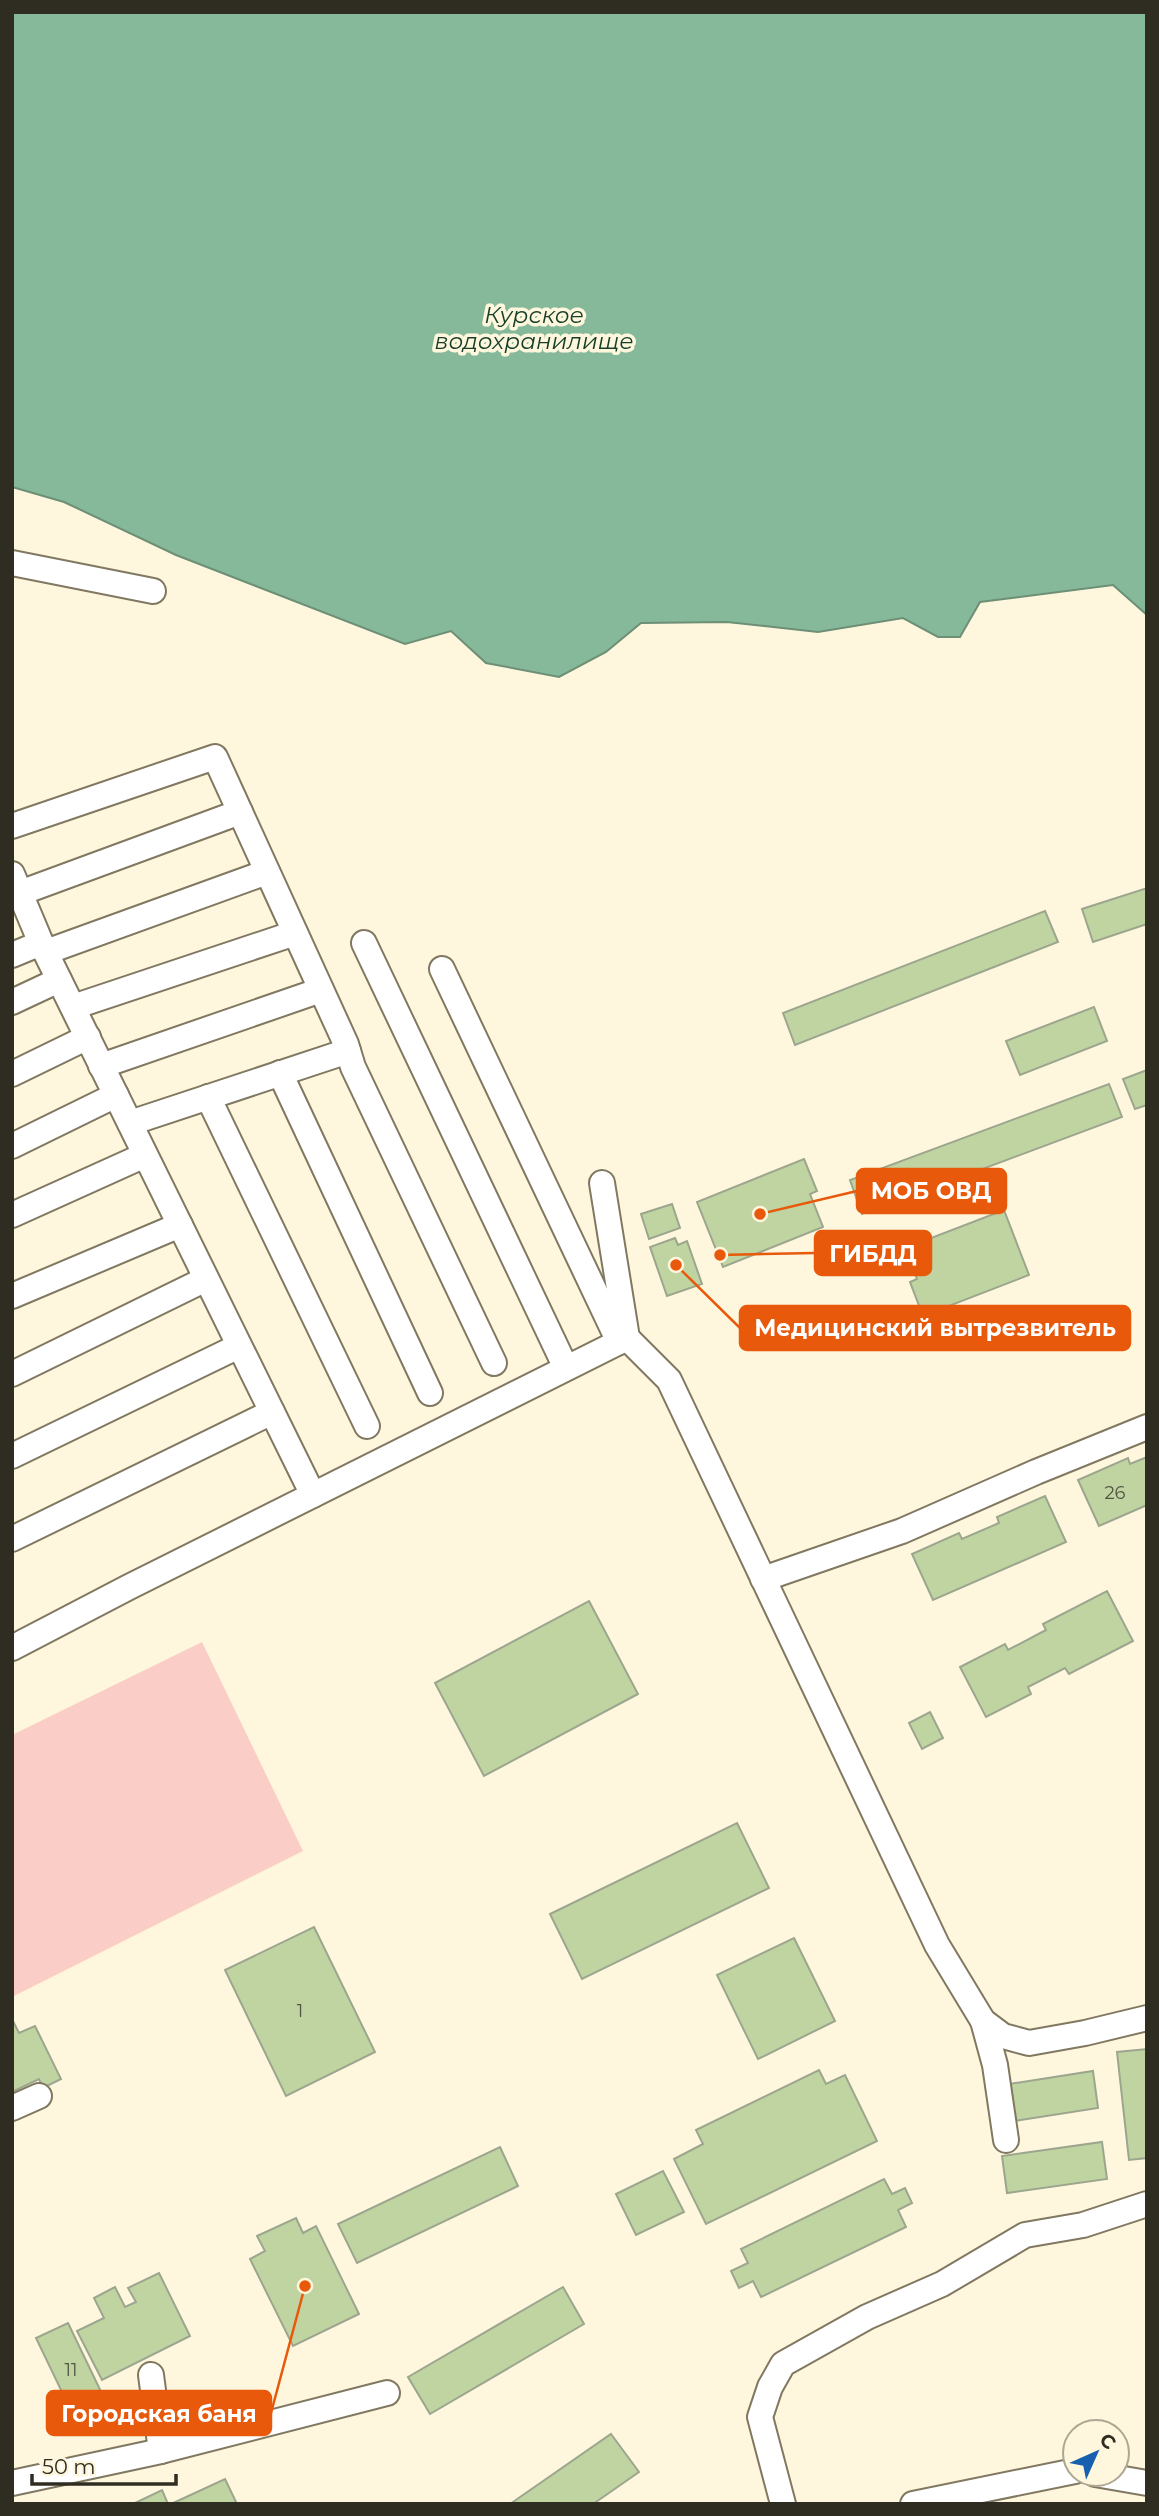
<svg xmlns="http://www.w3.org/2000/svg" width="1159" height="2516" font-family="Montserrat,sans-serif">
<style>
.green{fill:#facec7}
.water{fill:#86b99a;stroke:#6c8f76;stroke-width:2}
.building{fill:#c0d4a2;stroke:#9ca68e;stroke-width:2}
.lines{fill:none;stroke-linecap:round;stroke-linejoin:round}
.minor-casing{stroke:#807861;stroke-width:28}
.minor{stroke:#fff;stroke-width:24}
.labels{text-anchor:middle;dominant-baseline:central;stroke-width:7;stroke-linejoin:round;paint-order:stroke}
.number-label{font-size:18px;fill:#535642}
.water-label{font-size:23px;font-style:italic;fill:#153e29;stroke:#fff7dd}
.leader{fill:none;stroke:#e8590c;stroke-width:2.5}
.callout-dot{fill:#e8590c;stroke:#fff7dd;stroke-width:2.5}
.callout{fill:#e8590c;stroke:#e8590c;stroke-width:2.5}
.callout-label{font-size:23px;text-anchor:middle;font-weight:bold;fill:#fff}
</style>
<rect width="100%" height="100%" fill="#fff7dd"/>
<polygon class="green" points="202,1642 303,1851 12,1997 12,1735"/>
<polygon class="water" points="12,12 1147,12 1147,615 1113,585 980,602 960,637 938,637 903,618 818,632 727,622 641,623 606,652 559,677 486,663 451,631 405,644 176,555 64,502 12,487"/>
<g class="building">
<polygon points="1147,888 1147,924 1093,942 1082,909"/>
<polygon points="1045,911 1058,942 795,1045 783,1013"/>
<polygon points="1094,1007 1107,1041 1020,1075 1006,1041"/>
<polygon points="1147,1070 1147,1105 1135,1109 1123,1079"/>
<polygon points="1109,1084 1122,1117 862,1214 850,1180"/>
<polygon points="804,1159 817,1191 810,1194 823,1227 723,1267 697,1202"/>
<polygon points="672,1204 680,1228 649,1239 641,1214"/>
<polygon points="1004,1210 1029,1275 923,1316 910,1282 917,1279 905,1248"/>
<polygon points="675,1238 678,1245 687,1241 702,1284 667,1296 650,1247"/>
<polygon points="1147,1457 1147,1505 1099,1526 1078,1480 1128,1458 1130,1464"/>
<polygon points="1045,1496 1066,1542 933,1600 912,1554 959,1533 962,1539 999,1523 997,1517"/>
<polygon points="1107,1591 1133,1641 1069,1674 1065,1668 1028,1687 1031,1694 986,1717 960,1667 1005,1644 1008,1650 1046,1630 1043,1624"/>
<polygon points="589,1601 638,1694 484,1776 435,1683"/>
<polygon points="930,1712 943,1738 922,1749 909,1723"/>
<polygon points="737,1823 769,1888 582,1979 550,1914"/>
<polygon points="314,1927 375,2052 286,2096 225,1970"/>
<polygon points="794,1938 835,2021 758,2059 717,1975"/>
<polygon points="12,2019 19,2033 35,2026 61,2079 43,2088 39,2079 12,2092"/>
<polygon points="1147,2049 1147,2158 1129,2160 1117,2052"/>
<polygon points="819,2070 826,2084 845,2075 877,2141 706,2224 674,2159 703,2144 696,2130"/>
<polygon points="1093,2071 1098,2108 1014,2121 1009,2084"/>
<polygon points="1102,2142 1107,2179 1007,2193 1002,2156"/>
<polygon points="500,2147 518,2186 357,2263 338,2224"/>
<polygon points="663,2171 684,2212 636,2235 616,2194"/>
<polygon points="884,2179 892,2194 905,2188 912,2203 898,2210 906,2227 761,2297 753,2281 739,2288 731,2271 748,2263 741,2249"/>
<polygon points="296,2218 303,2233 316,2226 359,2314 293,2346 250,2259 265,2251 257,2236"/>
<polygon points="159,2273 190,2336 102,2380 77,2331 104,2318 94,2298 115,2287 125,2307 136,2302 128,2288"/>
<polygon points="563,2287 584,2324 430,2414 408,2377"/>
<polygon points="68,2323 106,2402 74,2417 36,2338"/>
<polygon points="611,2434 639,2472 593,2504 510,2504"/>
<polygon points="225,2479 237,2504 171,2504"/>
<polygon points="162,2490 168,2504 133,2504"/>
</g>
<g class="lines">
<g class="minor-casing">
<g id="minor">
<polyline points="12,563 153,591"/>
<polyline points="12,826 215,757 346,1044 353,1067 494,1363"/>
<polyline points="12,874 41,943"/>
<polyline points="20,893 240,812"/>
<polyline points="364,943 566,1368"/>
<polyline points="46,952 267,872"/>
<polyline points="12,955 41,943 313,1495"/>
<polyline points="442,969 619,1342"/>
<polyline points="12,1002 59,980"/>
<polyline points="73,1007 295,933"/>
<polyline points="101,1066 321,990"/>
<polyline points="280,1073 430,1393"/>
<polyline points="12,1074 88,1037"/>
<polyline points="208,1097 367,1426"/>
<polyline points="130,1123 348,1051"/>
<polyline points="12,1146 116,1095"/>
<polyline points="12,1215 145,1155"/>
<polyline points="12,1296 180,1225"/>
<polyline points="627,1338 669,1380 937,1945 983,2021 1003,2036 1029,2043 1085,2033 1147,2018"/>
<polyline points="12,1374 206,1279"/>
<polyline points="12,1456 239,1346"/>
<polyline points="12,1539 272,1412"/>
<polyline points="763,1579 902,1531 1036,1472 1147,1427"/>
<polyline points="12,1648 129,1587 627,1338 602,1183"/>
<polyline points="983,2021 995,2065 1006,2140"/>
<polyline points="12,2108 39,2096"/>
<polyline points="151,2375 161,2451"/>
<polyline points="1095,2474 1147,2483"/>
<polyline points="12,2483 161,2451 387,2393"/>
<polyline points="783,2504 760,2417 770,2387 783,2364 867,2317 942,2284 1025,2235 1083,2225 1147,2204"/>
<polyline points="913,2504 1075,2471"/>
</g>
</g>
<use href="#minor" class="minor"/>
</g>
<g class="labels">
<g class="number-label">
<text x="1115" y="1493">26</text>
<text x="300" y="2011">1</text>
<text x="71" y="2370">11</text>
</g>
<g class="water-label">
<text x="534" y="315">Курское<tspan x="534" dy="26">водохранилище</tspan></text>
</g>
</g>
<path class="leader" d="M760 1214L857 1191M720 1255L815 1253M676 1265L740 1328M305 2286L271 2413"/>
<g class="callout-dot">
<circle cx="760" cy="1214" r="7"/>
<circle cx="720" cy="1255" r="7"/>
<circle cx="676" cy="1265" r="7"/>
<circle cx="305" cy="2286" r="7"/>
</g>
<g class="callout">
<rect x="857" y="1169" width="149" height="44" rx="7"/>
<rect x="815" y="1231" width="116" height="44" rx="7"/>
<rect x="740" y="1306" width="390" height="44" rx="7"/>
<rect x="47" y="2391" width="224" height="44" rx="7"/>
</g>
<g class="callout-label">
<text x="931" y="1199">МОБ ОВД</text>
<text x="873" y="1262">ГИБДД</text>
<text x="935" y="1336">Медицинский вытрезвитель</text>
<text x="159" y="2422">Городская баня</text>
</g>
<rect width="1159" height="2516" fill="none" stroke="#2f2c22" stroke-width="28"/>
<g transform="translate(1096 2453) rotate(45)"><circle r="33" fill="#fff7dd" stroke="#aca692" stroke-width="2"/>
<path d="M0-5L12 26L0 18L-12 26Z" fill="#1760af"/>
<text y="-10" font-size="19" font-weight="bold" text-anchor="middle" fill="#2f2c22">С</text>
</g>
<path d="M32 2474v10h144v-10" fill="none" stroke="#2f2c22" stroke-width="3.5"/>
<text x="42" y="2474" font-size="21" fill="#2f2c22" stroke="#fff7dd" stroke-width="5" paint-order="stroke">50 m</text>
</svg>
